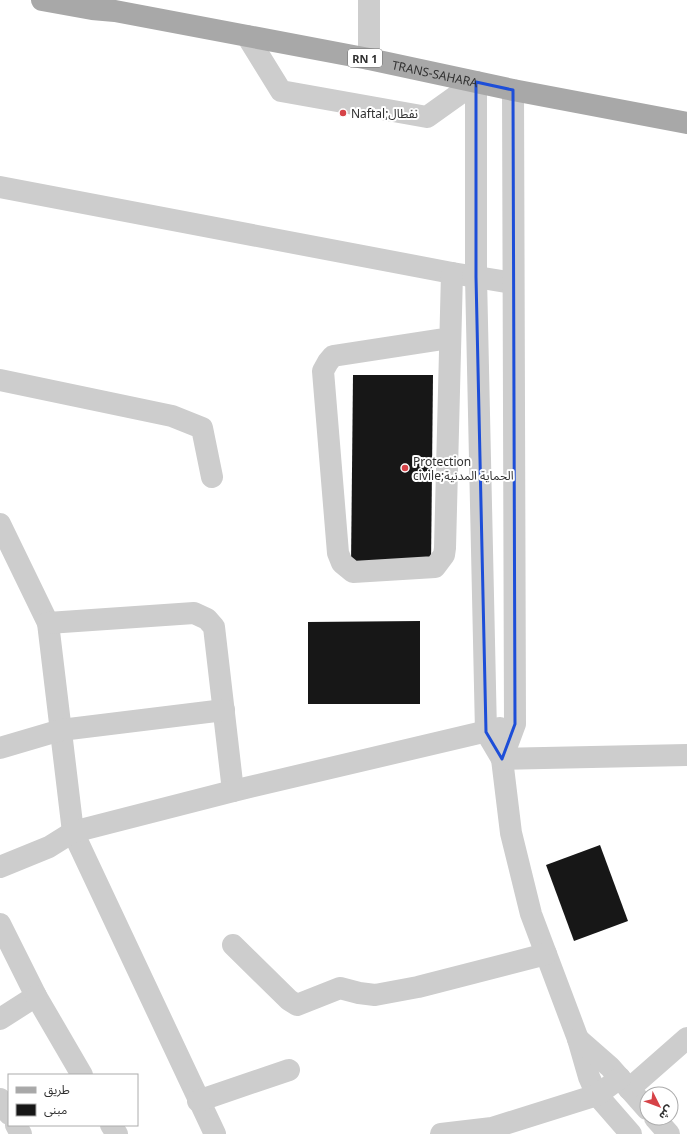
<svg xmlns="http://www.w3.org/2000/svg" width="687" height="1134" font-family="'Noto Sans','Noto Sans Arabic',sans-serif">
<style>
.building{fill:#171717}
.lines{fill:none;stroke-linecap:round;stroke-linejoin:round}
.minor{stroke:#cdcdcd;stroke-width:22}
.major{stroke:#a8a8a8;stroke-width:22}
.marked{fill:none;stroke:#1d4ed8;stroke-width:3;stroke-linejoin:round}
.poi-dot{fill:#d64348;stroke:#fff;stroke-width:1.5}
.labels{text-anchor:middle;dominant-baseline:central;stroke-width:4;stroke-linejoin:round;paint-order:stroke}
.shield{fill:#fff;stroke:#6e6e6e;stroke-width:1}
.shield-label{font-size:11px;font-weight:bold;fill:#303030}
.street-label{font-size:12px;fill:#303030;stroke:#fff}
.poi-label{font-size:12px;fill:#303030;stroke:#fff;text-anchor:start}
</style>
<rect width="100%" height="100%" fill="#fff"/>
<g class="building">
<polygon points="353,375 433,375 431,566 351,566"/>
<polygon points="420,621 420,704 308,704 308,622"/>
<polygon points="600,845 628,921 574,941 546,865"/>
</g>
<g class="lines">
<g class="minor">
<polyline points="247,36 281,91 427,117 476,82"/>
<polyline points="369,59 369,0"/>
<polyline points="476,82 476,277 486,732 502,759 511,833 531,914 578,1039 589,1077 597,1095 631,1134"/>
<polyline points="0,187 452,273 513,283"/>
<polyline points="450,338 333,356 328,362 323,371 338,553 342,563 353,572 435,567 444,555 445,548 452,273"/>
<polyline points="0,380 172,416 202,428 212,477"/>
<polyline points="0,524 48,623 73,832 215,1134"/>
<polyline points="48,623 194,613 207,619 214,627 233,791"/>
<polyline points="0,748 61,730 224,710"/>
<polyline points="502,759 515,724 513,90"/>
<polyline points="502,759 687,755"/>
<polyline points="0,867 49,847 73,832 233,791 500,728"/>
<polyline points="0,924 36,996 0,1019"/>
<polyline points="233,945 289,1000 297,1005 340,988 359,993 375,995 418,987 546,954"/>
<polyline points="36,996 82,1075"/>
<polyline points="578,1039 610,1067 647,1109"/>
<polyline points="629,1089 687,1038"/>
<polyline points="0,1099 9,1114"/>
<polyline points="198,1101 289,1070"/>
<polyline points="655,1118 669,1134"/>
<polyline points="16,1125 21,1134"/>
<polyline points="111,1125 117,1134"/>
<polyline points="441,1134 492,1128 597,1095 620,1078"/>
</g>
<path class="major" id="s1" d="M 42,0 L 92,9 L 115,11 L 369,59 L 513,90 L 687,123"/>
</g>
<path class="marked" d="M 476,82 L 513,90 L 515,724 L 502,759 L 486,732 L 476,277 Z"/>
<g class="poi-dot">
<circle cx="343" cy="113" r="4"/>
<circle cx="405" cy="468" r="4"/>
</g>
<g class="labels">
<rect class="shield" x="348" y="49" width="34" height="18" rx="3"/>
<g class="shield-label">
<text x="365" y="58">RN 1</text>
</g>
<g class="street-label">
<text stroke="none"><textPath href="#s1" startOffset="400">TRANS-SAHARA</textPath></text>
</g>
<g class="poi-label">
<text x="351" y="113">Naftal;نفطال</text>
<text x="413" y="461">Protection<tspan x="413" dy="14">civile;الحماية المدنية</tspan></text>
</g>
</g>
<rect x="8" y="1074" width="130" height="52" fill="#ffffff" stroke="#acacac"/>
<rect x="16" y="1087" width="20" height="6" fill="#a8a8a8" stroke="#acacac"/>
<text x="44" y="1094" font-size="12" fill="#303030">طريق</text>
<rect x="16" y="1104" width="20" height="12" fill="#171717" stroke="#acacac"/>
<text x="44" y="1114" font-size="12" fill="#303030">مبنى</text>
<g transform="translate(659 1106) rotate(132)"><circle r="19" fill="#ffffff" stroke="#acacac"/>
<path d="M0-3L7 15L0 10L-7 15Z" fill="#d64348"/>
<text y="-6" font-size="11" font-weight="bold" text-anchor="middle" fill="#303030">ش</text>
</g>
</svg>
